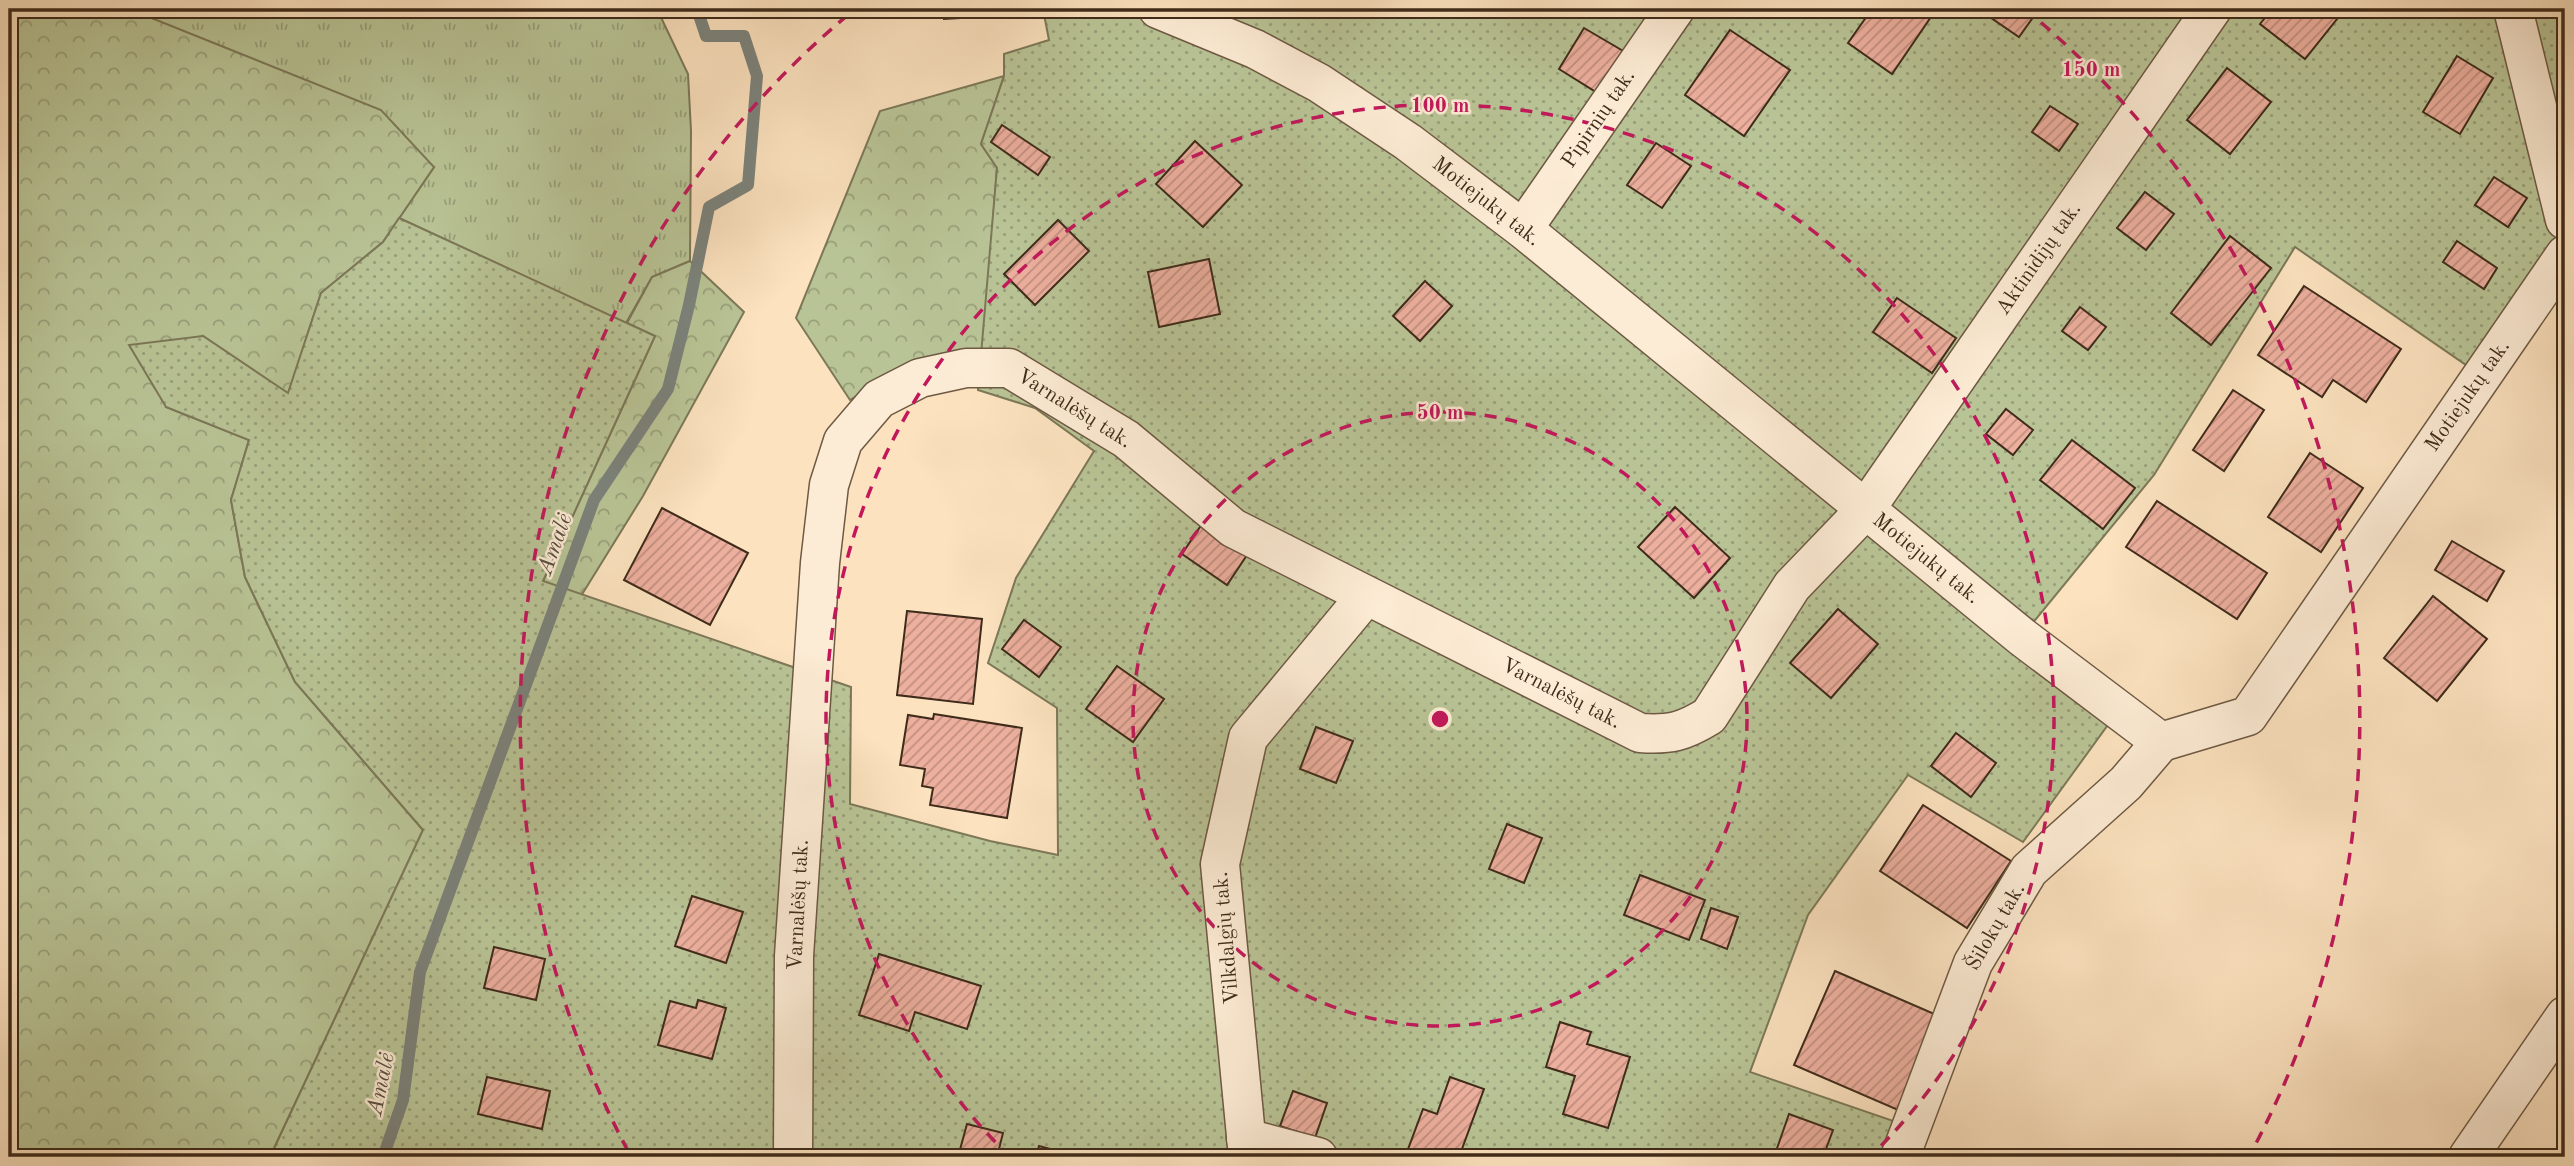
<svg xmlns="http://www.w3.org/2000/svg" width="2574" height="1166" font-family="'Old Standard TT',serif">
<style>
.grass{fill:url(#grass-tufts);stroke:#7c7858;stroke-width:2}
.forest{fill:url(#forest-crowns);stroke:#7c7858;stroke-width:2}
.garden{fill:url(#garden-dots);stroke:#7c7858;stroke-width:2}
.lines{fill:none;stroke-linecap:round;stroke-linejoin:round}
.stream{stroke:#7b827b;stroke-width:12}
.building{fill:url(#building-hatch);stroke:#3f2b1a;stroke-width:2}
.minor-casing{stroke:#6e5943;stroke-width:41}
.minor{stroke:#fdecd5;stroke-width:38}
.ring{fill:none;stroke:#c2185b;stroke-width:3.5;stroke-dasharray:12 9}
.labels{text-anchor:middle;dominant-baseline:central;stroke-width:5;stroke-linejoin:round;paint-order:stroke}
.street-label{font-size:21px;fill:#3f2b1a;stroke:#fdecd5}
.water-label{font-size:23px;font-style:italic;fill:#584f42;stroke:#fdecd5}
.centre{fill:#c2185b;stroke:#fdecd5;stroke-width:3.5}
.ring-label{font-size:21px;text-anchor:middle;font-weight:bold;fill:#c2185b;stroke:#fdecd5;stroke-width:5;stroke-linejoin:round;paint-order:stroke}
</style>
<defs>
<pattern id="grass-tufts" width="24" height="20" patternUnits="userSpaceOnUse" patternTransform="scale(1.75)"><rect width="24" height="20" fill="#b9c496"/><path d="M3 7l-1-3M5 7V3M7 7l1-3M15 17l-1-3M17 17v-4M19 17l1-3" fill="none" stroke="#989f7a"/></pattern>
<pattern id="forest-crowns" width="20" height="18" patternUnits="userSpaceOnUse" patternTransform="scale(1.75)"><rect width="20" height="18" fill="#b9c496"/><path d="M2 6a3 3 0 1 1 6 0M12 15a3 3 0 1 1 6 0" fill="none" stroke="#989f7a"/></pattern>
<pattern id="garden-dots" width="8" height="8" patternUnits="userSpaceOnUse" patternTransform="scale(1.75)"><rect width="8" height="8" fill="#b9c496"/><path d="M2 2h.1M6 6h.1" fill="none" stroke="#989f7a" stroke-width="1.8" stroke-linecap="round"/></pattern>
<pattern id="building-hatch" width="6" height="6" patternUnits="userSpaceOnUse" patternTransform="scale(1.75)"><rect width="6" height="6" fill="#edaf9e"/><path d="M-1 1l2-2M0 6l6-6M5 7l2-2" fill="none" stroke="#c18f80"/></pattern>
</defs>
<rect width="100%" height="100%" fill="#fce2bf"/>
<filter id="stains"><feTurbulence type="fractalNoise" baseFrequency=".00286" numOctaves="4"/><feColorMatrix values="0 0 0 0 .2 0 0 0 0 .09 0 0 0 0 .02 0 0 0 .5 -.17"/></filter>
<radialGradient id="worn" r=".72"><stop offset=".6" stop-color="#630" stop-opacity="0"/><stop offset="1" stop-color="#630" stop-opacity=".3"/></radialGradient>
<polygon class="grass" points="129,9 657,9 688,74 691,131 690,261 652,277 626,323 399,218 434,167"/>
<g class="forest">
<polygon points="9,9 129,9 381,110 434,167 383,242 321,293 288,394 203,336 166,407 249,440 231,500 245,577 295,682 423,830 270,1157 9,1157"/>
<polygon points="1004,76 981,144 997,167 983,353 897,371 850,400 796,318 880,111"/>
<polygon points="690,261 744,312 643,496 581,596 543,581 655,336 627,323 652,277"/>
</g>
<polygon class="garden" points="1043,9 2565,9 2565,255 2482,376 2295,247 2154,475 2022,636 2118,711 2023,842 1908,775 1808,915 1750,1072 1911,1127 1900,1157 270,1157 423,830 295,682 245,577 231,500 249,440 166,407 129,345 203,336 288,393 321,293 383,242 399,218 655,336 543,581 851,687 850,804 990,841 1058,855 1057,708 988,663 1016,578 1094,451 1035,408 978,390 997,168 981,144 1004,76 1004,54 1049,40"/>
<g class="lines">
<polyline class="stream" points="383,1157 403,1100 420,972 594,500 668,389 689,305 709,207 748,185 757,76 744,36 706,36 697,9"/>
</g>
<g class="building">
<polygon points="943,9 994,9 995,16 944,19"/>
<polygon points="1872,9 1932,9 1935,11 1892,74 1848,43"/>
<polygon points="1978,9 2039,9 2019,37"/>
<polygon points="2272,9 2345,9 2305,59 2260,24"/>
<polygon points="1584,28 1630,55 1604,97 1559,69"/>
<polygon points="1730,30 1790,70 1744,136 1685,95"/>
<polygon points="2457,56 2493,78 2460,134 2423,112"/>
<polygon points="2227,68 2271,102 2230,154 2187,120"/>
<polygon points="2050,106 2078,124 2059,151 2032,132"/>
<polygon points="1002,125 1050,157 1038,175 991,142"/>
<polygon points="1195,141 1242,185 1203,227 1156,184"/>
<polygon points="1656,143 1691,166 1662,208 1627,185"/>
<polygon points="2494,177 2527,198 2508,227 2475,205"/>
<polygon points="2145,192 2174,214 2146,250 2117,228"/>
<polygon points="1058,220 1089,251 1035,305 1004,274"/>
<polygon points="2230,236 2271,268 2211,345 2171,313"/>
<polygon points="2457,241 2497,268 2484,289 2443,262"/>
<polygon points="1209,259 1220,314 1159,327 1148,272"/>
<polygon points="1425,281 1452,306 1420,341 1393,316"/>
<polygon points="2304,286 2401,349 2366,402 2333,380 2322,397 2258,355"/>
<polygon points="1897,298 1956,338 1932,373 1873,332"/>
<polygon points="2080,307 2106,327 2088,350 2062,331"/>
<polygon points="2233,390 2264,410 2224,471 2193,450"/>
<polygon points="2006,409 2033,430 2013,455 1986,434"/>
<polygon points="2072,440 2135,488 2103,529 2040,480"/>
<polygon points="2310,453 2363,488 2321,552 2268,517"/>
<polygon points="2157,501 2267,573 2237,619 2126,547"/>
<polygon points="1675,507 1730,558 1694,598 1638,547"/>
<polygon points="662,508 748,553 710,625 624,580"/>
<polygon points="1204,521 1249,552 1227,585 1182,554"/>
<polygon points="2452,541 2504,571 2487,601 2435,570"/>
<polygon points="2433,596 2487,639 2437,701 2384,658"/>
<polygon points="1838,609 1878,644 1831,698 1790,663"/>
<polygon points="907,611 982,619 973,704 897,695"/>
<polygon points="1024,620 1061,647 1039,677 1002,649"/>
<polygon points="1117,666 1164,699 1133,742 1086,709"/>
<polygon points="934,714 1022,728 1007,818 930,805 933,788 922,786 925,769 900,765 908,715 933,719"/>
<polygon points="1316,727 1353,741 1336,783 1300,769"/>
<polygon points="1956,733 1996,763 1971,797 1931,766"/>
<polygon points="1923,805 2011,861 1967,928 1880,871"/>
<polygon points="1507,824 1542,838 1524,883 1489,869"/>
<polygon points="1640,875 1705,900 1689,940 1624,915"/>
<polygon points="692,896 743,912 726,963 675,946"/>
<polygon points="1711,908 1738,917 1727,949 1701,939"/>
<polygon points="494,947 545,959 536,1000 484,988"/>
<polygon points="879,954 981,986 967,1029 915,1012 909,1031 859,1015"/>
<polygon points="1835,971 1939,1016 1898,1110 1794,1065"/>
<polygon points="698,1000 726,1008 712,1059 658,1045 670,1001 696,1008"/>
<polygon points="1560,1022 1591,1032 1587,1044 1630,1057 1608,1128 1563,1114 1575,1076 1546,1067"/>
<polygon points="487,1077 550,1091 542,1129 478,1114"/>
<polygon points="1450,1077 1484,1089 1459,1157 1422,1157 1407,1152 1423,1109 1437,1114"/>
<polygon points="1293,1091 1327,1103 1315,1138 1280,1126"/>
<polygon points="1789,1114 1833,1130 1823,1157 1774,1157"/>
<polygon points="967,1124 1003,1133 997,1157 958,1157"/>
<polygon points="1039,1146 1076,1156 1075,1157 1036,1157"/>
</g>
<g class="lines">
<g class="minor-casing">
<g id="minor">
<polyline points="1158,9 1255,49 1319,83 1408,142 1523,229 2022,637 2161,742 2248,716 2565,255"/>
<polyline points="2513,9 2565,220"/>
<polyline points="1523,229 1675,9"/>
<polyline points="1246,1138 1318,1157"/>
<path d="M 793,1157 L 794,956 L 820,563 L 829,485 L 843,441 L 879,399 L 920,378 L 966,368 L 1009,368 L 1126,439 L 1233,528 L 1640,733 C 1670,735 1683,732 1709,716 L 1792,586 L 1865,510 L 2212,9"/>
<polyline points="1248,1157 1220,864 1248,738 1366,596"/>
<polyline points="1900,1157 1973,963 2029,870 2126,783 2161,742"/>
<polyline points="2468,1157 2565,1016"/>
</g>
</g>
<use href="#minor" class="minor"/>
</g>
<g class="ring">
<circle cx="1440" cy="719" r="307"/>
<path d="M1010 1157A614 614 0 1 1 1870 1157"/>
<path d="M628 1151A920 920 0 0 1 855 9M2025 9A920 920 0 0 1 2252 1151"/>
</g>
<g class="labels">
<g class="street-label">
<text transform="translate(1599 119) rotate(-56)">Pipirnių tak.</text>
<text transform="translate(1486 202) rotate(38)">Motiejukų tak.</text>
<text transform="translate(2039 259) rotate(-55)">Aktinidijų tak.</text>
<text transform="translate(2468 396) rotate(-55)">Motiejukų tak.</text>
<text transform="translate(1074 409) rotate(32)">Varnalėšų tak.</text>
<text transform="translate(1926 559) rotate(39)">Motiejukų tak.</text>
<text transform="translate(1561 694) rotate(27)">Varnalėšų tak.</text>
<text transform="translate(799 905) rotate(-87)">Varnalėšų tak.</text>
<text transform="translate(1996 927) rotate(-60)">Šilokų tak.</text>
<text transform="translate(1227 938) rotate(-95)">Vilkdalgių tak.</text>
</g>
<g class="water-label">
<text transform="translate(555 544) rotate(-70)">Amalė</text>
<text transform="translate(381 1084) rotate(-78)">Amalė</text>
</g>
</g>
<circle cx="1440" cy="719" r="10" class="centre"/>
<g class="ring-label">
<text x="2091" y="76">150 m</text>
<text x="1440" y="112">100 m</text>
<text x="1440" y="419">50 m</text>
</g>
<rect width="2574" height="1166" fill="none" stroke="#fce2bf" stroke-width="35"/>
<rect x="10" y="10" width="2553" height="1145" fill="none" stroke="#3f2b1a" stroke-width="3.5"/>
<rect x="18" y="18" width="2539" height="1131" fill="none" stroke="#3f2b1a" stroke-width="2"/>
<rect width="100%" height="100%" filter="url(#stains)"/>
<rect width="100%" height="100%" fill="url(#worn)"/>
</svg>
